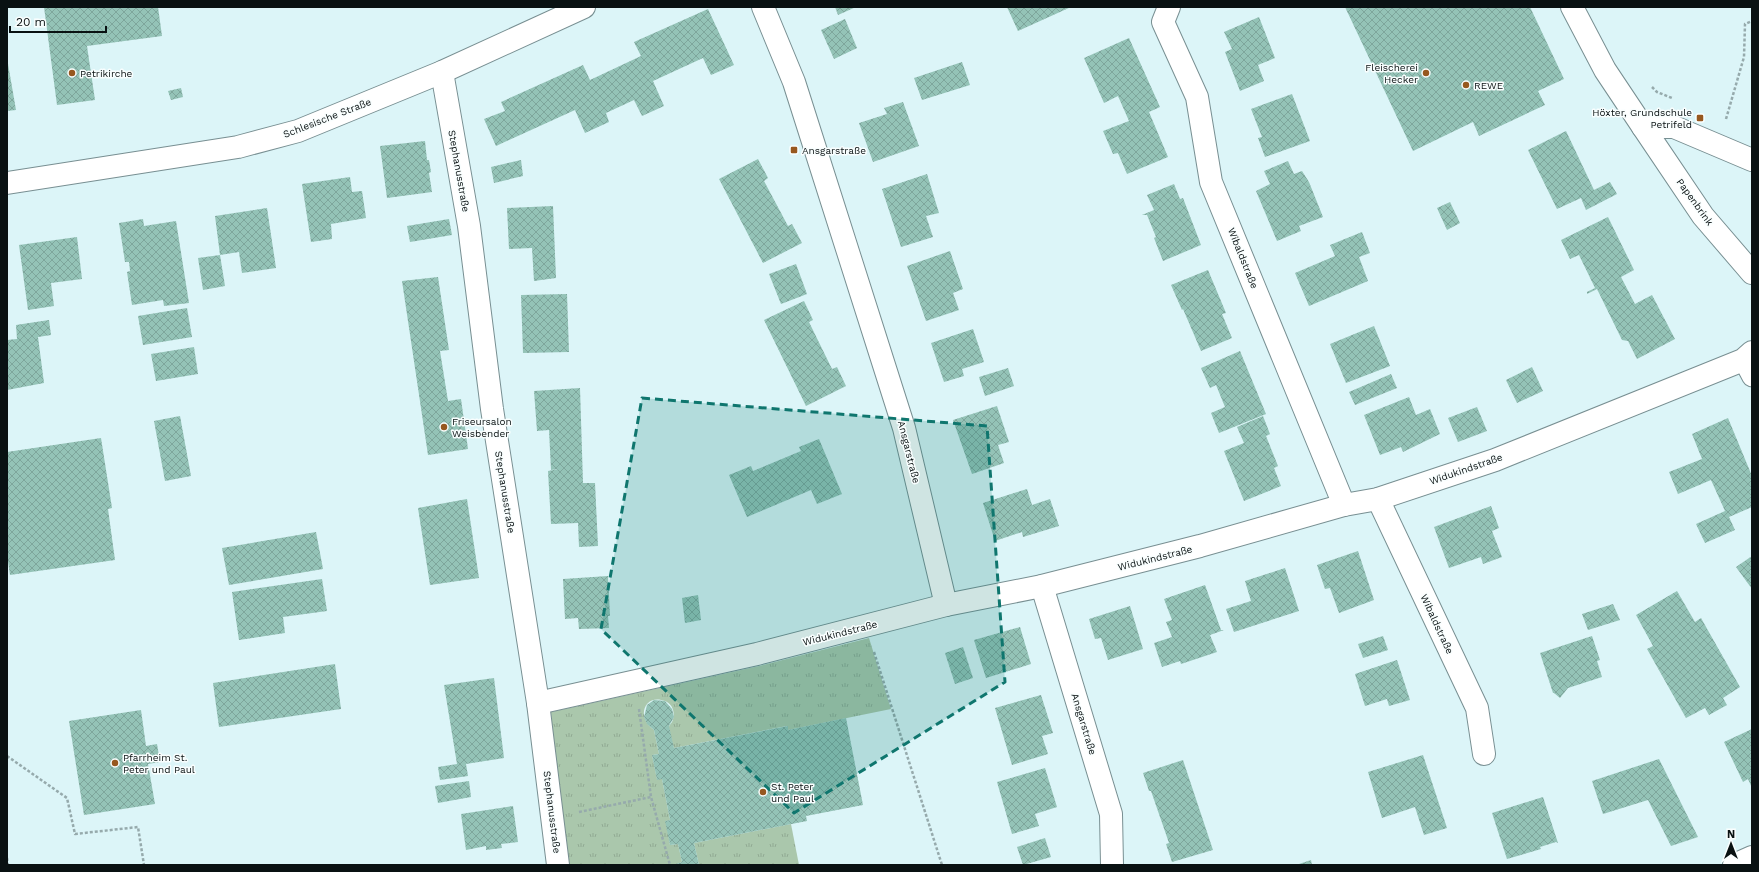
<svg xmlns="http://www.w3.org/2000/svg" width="1759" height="872" font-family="'Work Sans',sans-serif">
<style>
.grass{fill:url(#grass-tufts)}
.building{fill:url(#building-cross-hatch)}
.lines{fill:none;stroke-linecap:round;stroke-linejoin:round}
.lane-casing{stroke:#788f92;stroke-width:21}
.street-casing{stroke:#788f92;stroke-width:24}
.path{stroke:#96aaac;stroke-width:2.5;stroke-dasharray:3 2;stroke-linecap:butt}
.lane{stroke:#fff;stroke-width:19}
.street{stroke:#fff;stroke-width:22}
.marked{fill:#0f766e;fill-opacity:0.2;stroke:#0f766e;stroke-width:3;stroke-dasharray:8 5;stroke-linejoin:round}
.poi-dot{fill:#97581f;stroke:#f9fefe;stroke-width:1.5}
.labels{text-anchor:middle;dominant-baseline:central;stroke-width:3;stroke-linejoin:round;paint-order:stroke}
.poi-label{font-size:10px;fill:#091112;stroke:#f9fefe;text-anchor:start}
.street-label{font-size:10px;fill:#091112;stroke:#f9fefe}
</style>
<defs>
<pattern id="grass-tufts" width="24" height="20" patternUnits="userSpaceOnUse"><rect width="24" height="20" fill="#aac7ac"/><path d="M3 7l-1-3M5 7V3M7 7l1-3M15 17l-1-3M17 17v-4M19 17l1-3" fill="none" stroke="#91aa93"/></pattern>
<pattern id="building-cross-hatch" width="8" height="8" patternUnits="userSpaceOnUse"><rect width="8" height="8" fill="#94c3b7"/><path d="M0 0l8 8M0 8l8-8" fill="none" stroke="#7ea69c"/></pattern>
</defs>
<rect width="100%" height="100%" fill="#dcf5f8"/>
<g class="grass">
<path d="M 869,638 L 891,709 L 788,730 L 787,726 L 674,748 C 672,742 669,733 669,727 C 669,725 671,724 672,722 C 676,714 673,704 665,701 C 645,693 635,717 654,730 L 659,754 L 652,755 L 657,779 L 662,779 L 670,820 L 666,821 L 670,845 L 678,844 L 682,862 L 675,865 L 568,865 L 554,771 L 551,712 L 759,666 Z"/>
<polygon points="791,824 799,865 699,865 694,843"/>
</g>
<g class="building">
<polygon points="44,7 158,7 162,36 87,46 95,100 57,105"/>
<polygon points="835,7 856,7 838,15"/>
<polygon points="1007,7 1071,7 1018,31"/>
<polygon points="1345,7 1530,7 1564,79 1538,91 1545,105 1479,136 1473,122 1413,151"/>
<polygon points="708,9 734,65 711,75 703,58 653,81 664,106 642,116 634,100 606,113 609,122 585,133 575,110 496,146 484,119 505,111 501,102 583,65 590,80 641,56 634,42"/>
<polygon points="1259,17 1275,58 1258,65 1264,81 1240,91 1225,52 1232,49 1224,32"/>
<polygon points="845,19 857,48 834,59 821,30"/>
<polygon points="1129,38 1160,107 1149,112 1168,157 1127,174 1118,153 1113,154 1103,131 1129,121 1118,96 1104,103 1084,58"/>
<polygon points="7,58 16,110 7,111"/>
<polygon points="962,62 970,85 922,100 914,78"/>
<polygon points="181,88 183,97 171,100 168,91"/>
<polygon points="1292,94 1310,141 1265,157 1258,138 1262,137 1251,109"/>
<polygon points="903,102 919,146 873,162 859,123 887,114 884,108"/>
<polygon points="1566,131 1594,190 1610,182 1617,194 1586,210 1581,198 1557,209 1528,150"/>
<polygon points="425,141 427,160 429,160 431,172 429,173 432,192 387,198 380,146"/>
<polygon points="758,159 768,178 764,181 788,226 792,224 802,243 763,263 719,179"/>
<polygon points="521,160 523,176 494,183 491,167"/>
<polygon points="1288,161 1294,174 1302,171 1309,182 1323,217 1299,226 1301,231 1277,241 1256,191 1270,184 1264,171"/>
<polygon points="927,174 939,213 926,216 933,237 901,247 882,189"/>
<polygon points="350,177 352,192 362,191 366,218 331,224 332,239 311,242 302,184"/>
<polygon points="1174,184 1180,199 1183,198 1201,245 1163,261 1154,238 1156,237 1147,215 1142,215 1154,210 1147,195"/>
<polygon points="1450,202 1460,223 1447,230 1437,208"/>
<polygon points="553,206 556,278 534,281 532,248 509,249 507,208"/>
<polygon points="267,208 276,268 242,273 239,252 220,255 215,216"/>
<polygon points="1608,217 1634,270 1621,277 1635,304 1652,295 1675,339 1637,359 1628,341 1622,340 1597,289 1587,294 1587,292 1595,288 1579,255 1570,259 1561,240"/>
<polygon points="143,219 144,226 176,221 189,303 164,306 163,300 132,305 127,272 130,271 129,262 125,262 119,223"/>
<polygon points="449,219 452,235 410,242 407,226"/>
<polygon points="1362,232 1370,253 1359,257 1368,281 1309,306 1295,273 1335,256 1330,245"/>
<polygon points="77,237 82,279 51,283 54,306 28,310 19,245"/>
<polygon points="950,251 963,289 953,293 959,310 926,321 907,266"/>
<polygon points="220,255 225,286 203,290 198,258"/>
<polygon points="796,264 807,294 781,304 769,274"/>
<polygon points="1208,270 1226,313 1222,314 1232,338 1201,351 1183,309 1182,310 1171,285"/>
<polygon points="438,277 449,350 440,351 448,401 461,399 468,449 428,455 402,281"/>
<polygon points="567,294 569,352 523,353 521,295"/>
<polygon points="804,301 813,320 809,322 832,369 837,367 846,386 806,406 764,320"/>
<polygon points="187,308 192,337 143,345 138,316"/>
<polygon points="49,320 51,335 38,337 44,383 7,390 7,340 17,339 16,325"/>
<polygon points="1374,326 1390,366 1346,383 1330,344"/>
<polygon points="973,329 984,362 962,369 964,376 944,382 931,343"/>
<polygon points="194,347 198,374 156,381 151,354"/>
<polygon points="1240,351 1266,414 1219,433 1211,413 1225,407 1216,385 1210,388 1201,368"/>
<polygon points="1532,367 1543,391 1517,403 1506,380"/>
<polygon points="1008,368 1014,386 985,396 979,377"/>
<polygon points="1391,374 1397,388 1355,405 1349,392"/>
<polygon points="580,388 583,483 595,483 598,546 579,547 578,523 551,524 548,471 558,469 551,470 549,430 537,431 534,391"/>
<polygon points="1409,397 1416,415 1430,409 1440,434 1403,452 1401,447 1380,455 1364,415"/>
<polygon points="997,406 1009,442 998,445 1004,463 972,474 953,420"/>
<polygon points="1477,407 1487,431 1458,442 1448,418"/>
<polygon points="180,416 191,476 165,481 154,421"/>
<polygon points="1263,416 1270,434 1266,436 1278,466 1274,468 1281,486 1244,501 1224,451 1244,443 1237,427"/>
<polygon points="1728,418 1752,476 1752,507 1729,517 1735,530 1705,543 1696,524 1725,511 1711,480 1678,494 1669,472 1702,459 1692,434"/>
<polygon points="101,438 112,508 108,509 115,560 10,575 7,555 7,452"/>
<polygon points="819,439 842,494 817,504 811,490 747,517 729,475 751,466 753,471 801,451 799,447"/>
<polygon points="1027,489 1032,505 1050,499 1059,526 1023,537 1022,532 995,541 983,503"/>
<polygon points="467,499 479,578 430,585 418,508"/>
<polygon points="1491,506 1499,528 1492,531 1502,557 1483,564 1481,557 1449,568 1434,527"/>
<polygon points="316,532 323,569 229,585 222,548"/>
<polygon points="1358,551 1374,600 1339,613 1330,588 1325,589 1317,565"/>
<polygon points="1752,556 1752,589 1736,567"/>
<polygon points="1285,568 1299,611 1234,632 1226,609 1251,601 1245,581"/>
<polygon points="608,576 610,616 608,616 609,628 579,629 578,618 565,619 563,579"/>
<polygon points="322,579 327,611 283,617 285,633 239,640 232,592"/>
<polygon points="1205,585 1221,630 1224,630 1210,635 1217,652 1181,664 1180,661 1162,667 1154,643 1172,637 1166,622 1172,620 1164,599"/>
<polygon points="1677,591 1695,622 1701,618 1740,687 1723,698 1727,705 1709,715 1705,708 1686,718 1647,649 1653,646 1636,615"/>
<polygon points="698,595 701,620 685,623 682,598"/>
<polygon points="1613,604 1620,620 1588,630 1582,614"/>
<polygon points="1130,606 1143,649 1108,660 1101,638 1095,639 1089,619"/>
<polygon points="1020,627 1031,664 986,678 974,640"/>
<polygon points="1383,636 1388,650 1363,658 1358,644"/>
<polygon points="1592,636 1600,660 1597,661 1602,677 1568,688 1560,698 1554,693 1553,693 1540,653"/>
<polygon points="963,647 973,678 955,684 945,653"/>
<polygon points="1397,660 1410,700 1389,706 1387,699 1365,706 1355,674"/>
<polygon points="335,664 341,709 219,727 213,683"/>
<polygon points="494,678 504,758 466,764 468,776 440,780 438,767 457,764 444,685"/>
<polygon points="1041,695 1053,733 1042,736 1048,754 1012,765 995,708"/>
<polygon points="654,700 665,701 672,709 674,717 669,726 674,748 788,726 788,730 846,718 863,805 806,816 807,821 694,843 699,865 673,865 682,862 678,844 670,845 665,821 670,820 662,779 657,780 652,755 659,754 654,730 647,724 644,717 647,705"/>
<polygon points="141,710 146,746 157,744 160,762 148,764 155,804 84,815 69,721"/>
<polygon points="1752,729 1752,788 1748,779 1743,782 1724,742"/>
<polygon points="1423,755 1447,828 1424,835 1415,807 1382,818 1368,772"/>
<polygon points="1659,759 1698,837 1671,846 1648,800 1603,814 1592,781"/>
<polygon points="1183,760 1213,850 1172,862 1166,844 1169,843 1151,791 1149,791 1143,773"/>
<polygon points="1045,768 1057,807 1035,814 1039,826 1012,834 997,782"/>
<polygon points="469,781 471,797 438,803 435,786"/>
<polygon points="1543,797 1558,843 1556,842 1540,847 1541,849 1507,859 1492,813"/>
<polygon points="513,806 518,842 501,844 502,848 486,850 486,846 466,850 461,814"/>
<polygon points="1045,838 1051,857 1023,865 1017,847"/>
<polygon points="1311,860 1312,865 1296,865"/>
</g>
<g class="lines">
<g class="lane-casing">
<polyline id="lane" points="1743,360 1752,377"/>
</g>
<g class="street-casing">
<g id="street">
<polyline points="763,7 794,82 904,428 946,605"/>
<polyline points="1169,7 1163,22 1197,97 1211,182 1344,505"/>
<polyline points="1572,7 1605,70 1643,127 1703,216 1752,273"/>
<polyline points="442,72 469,226 492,409 538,703 558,865"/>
<polyline points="1643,127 1674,127 1752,160"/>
<polyline points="7,183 238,147 298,131 442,72 584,7"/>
<polyline points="1378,499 1477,708 1484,754"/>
<polyline points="1042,586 1111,814 1112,865"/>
<polyline points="538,703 757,654 946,605 1042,586 1200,546 1344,505 1378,499 1495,460 1743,360 1752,352"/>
<polyline points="1734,865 1752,857"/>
</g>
</g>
<g class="path">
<polyline points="1652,87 1657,92 1672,98"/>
<polyline points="1726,119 1744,57 1745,24 1752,21"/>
<polyline points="874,652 942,865"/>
<polyline points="639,709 651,797 670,865"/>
<polyline points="7,756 67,798 75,834 138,827 144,865"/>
<polyline points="579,812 651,797"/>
<polyline points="7,858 8,865"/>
</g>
<use href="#lane" class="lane"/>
<use href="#street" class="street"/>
</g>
<path class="marked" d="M 642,398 L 987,426 L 1005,682 L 794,813 L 601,629 Z"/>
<g class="poi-dot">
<circle cx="72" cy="73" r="4"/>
<circle cx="1426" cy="73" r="4"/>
<circle cx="1466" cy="85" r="4"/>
<rect x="1696" y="114" width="8" height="8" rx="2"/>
<rect x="790" y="146" width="8" height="8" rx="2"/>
<circle cx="444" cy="427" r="4"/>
<circle cx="115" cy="763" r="4"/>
<circle cx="763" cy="792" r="4"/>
</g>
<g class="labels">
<g class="poi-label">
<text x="1418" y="67" text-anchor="end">Fleischerei<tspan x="1418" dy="12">Hecker</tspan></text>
<text x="80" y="73">Petrikirche</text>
<text x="1474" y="85">REWE</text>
<text x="1692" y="112" text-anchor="end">Höxter, Grundschule<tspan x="1692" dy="12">Petrifeld</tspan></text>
<text x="802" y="150">Ansgarstraße</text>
<text x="452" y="421">Friseursalon<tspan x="452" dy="12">Weisbender</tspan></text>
<text x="123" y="757">Pfarrheim St.<tspan x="123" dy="12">Peter und Paul</tspan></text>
<text x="771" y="786">St. Peter<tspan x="771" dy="12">und Paul</tspan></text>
</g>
<g class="street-label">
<text transform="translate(327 118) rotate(-21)">Schlesische Straße</text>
<text transform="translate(459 171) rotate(80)">Stephanusstraße</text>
<text transform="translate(1695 202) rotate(54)">Papenbrink</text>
<text transform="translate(1243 258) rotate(68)">Wibaldstraße</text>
<text transform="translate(909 452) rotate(76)">Ansgarstraße</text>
<text transform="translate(1466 469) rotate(-19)">Widukindstraße</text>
<text transform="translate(505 492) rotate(81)">Stephanusstraße</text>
<text transform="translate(1155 558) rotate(-14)">Widukindstraße</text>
<text transform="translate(1437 624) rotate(65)">Wibaldstraße</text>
<text transform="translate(840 633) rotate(-14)">Widukindstraße</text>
<text transform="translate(1084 724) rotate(73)">Ansgarstraße</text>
<text transform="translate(552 812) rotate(83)">Stephanusstraße</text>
</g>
</g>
<rect width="1759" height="872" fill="none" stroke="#091112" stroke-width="16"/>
<g transform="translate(1731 844)" stroke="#f9fefe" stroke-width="3" paint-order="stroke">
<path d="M0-3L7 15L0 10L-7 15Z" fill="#091112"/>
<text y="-6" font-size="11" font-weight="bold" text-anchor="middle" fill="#091112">N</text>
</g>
<path d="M10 26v6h96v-6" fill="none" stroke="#091112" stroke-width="2"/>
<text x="16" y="26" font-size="12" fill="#091112" stroke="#f9fefe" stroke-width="3" paint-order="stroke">20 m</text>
</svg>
